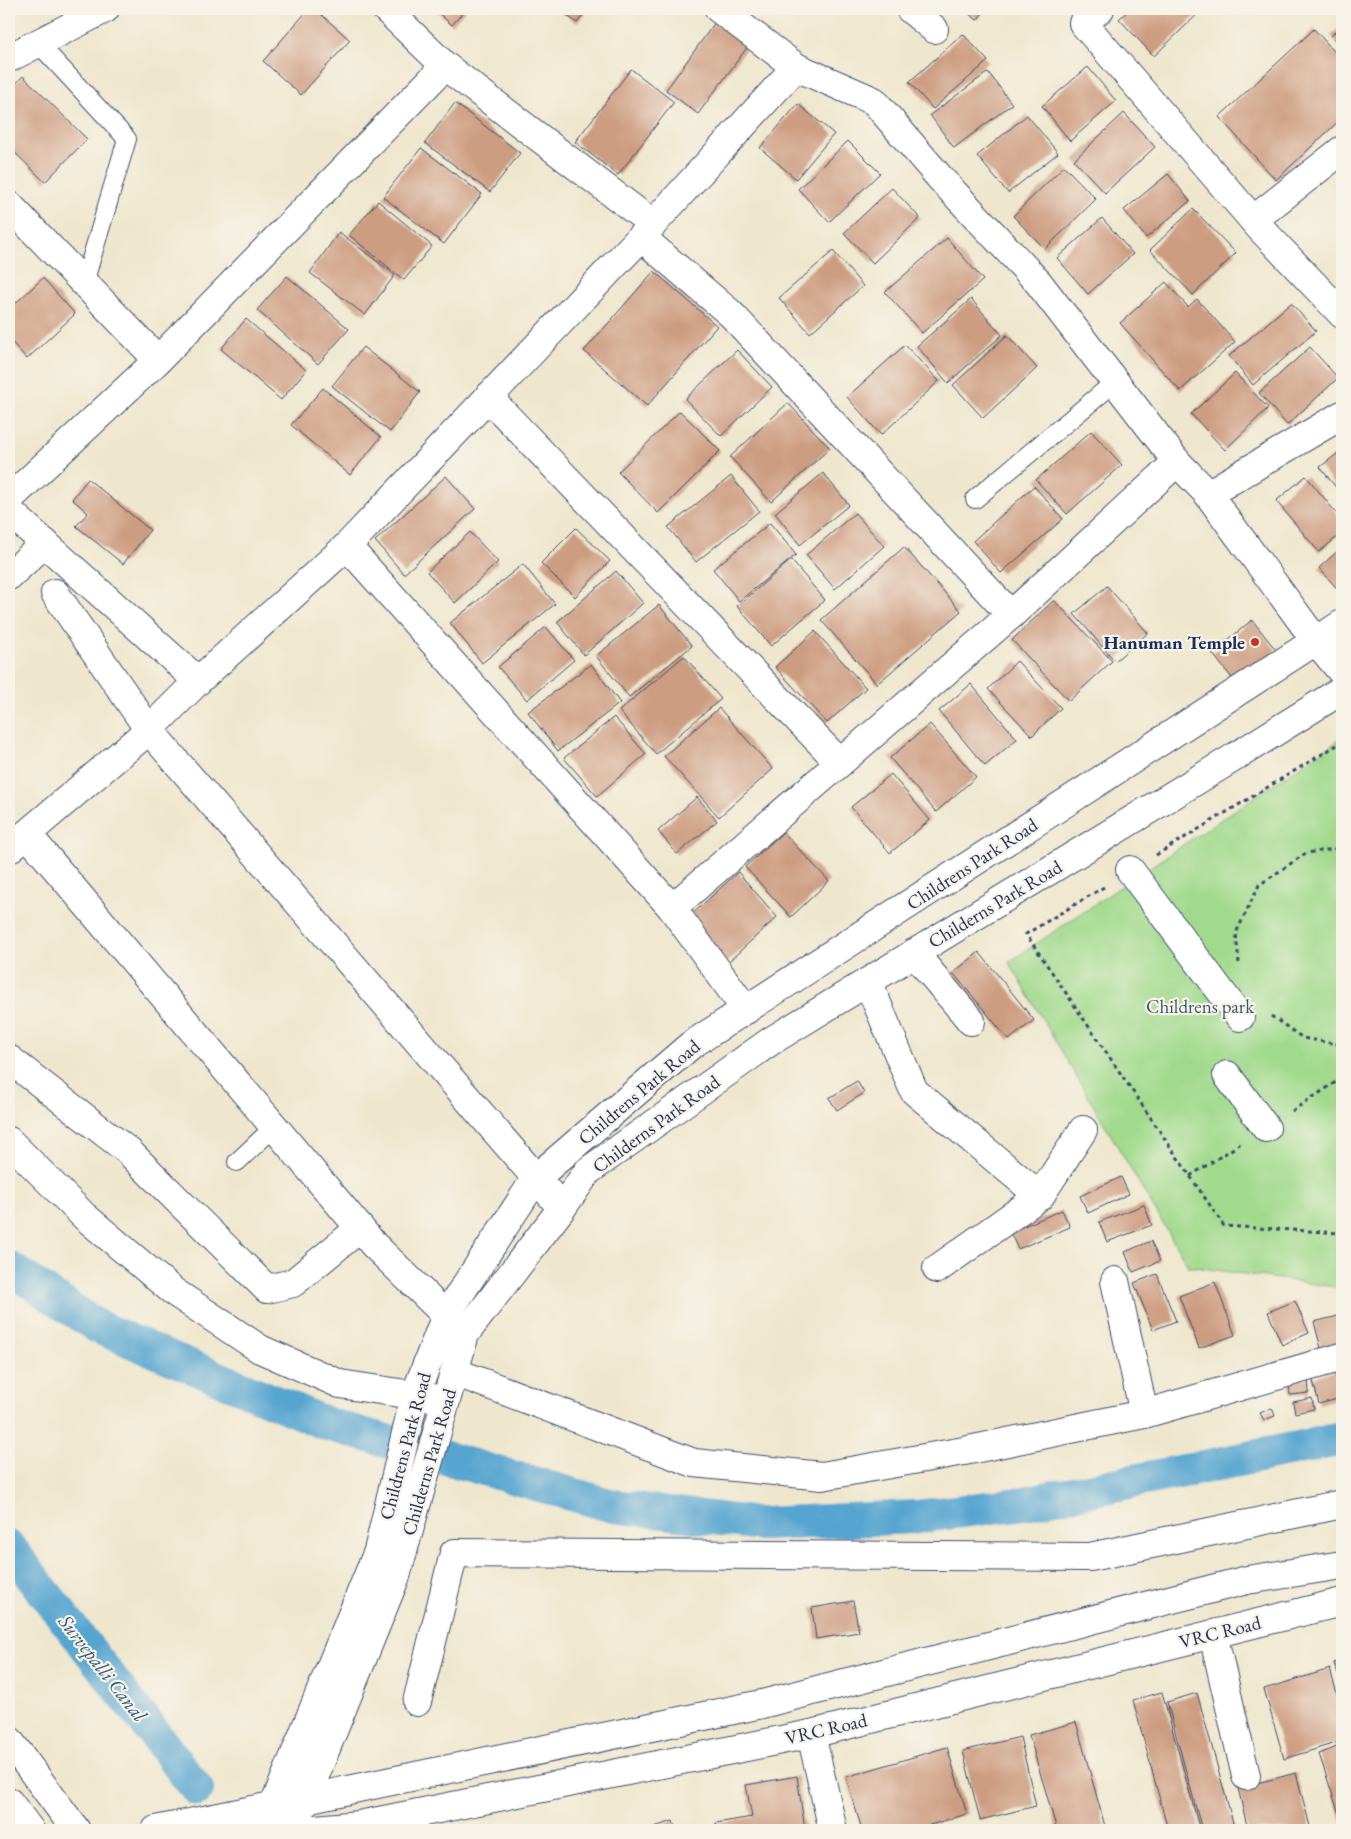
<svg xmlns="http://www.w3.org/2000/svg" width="1351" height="1839" font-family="'EB Garamond',serif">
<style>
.green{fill:#a1da8c;stroke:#5e8475}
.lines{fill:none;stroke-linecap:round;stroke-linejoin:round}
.canal{stroke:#57a5d0;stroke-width:34}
.building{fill:#cd9d81}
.lane-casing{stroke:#3b4b6f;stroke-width:20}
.street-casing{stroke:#3b4b6f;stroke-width:30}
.secondary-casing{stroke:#3b4b6f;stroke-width:30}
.primary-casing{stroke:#3b4b6f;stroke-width:30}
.path{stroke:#3b4b6f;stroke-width:3;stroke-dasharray:4 4;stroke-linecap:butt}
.lane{stroke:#fff;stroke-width:18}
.street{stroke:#fff;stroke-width:28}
.secondary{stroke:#fff;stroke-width:28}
.primary{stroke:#fff;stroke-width:28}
.poi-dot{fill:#c8321e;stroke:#f7f3e8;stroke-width:2}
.labels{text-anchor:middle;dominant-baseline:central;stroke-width:4.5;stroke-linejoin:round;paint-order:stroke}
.poi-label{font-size:19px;font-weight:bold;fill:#1b2f5e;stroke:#f7f3e8;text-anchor:end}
.street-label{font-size:19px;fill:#1b2f5e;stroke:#f7f3e8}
.park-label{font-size:19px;fill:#3c5a6a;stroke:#f7f3e8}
.water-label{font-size:20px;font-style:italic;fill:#305886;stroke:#f7f3e8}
</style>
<rect width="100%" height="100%" fill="#f7f3e8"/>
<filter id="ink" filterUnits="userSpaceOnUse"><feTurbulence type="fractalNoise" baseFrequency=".02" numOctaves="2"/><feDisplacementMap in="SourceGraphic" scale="10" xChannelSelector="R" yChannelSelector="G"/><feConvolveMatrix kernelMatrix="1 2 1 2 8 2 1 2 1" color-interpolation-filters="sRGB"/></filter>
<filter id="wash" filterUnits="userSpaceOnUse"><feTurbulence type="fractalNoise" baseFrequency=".0096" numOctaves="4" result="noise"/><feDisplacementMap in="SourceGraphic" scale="20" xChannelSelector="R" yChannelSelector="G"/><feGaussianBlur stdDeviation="1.12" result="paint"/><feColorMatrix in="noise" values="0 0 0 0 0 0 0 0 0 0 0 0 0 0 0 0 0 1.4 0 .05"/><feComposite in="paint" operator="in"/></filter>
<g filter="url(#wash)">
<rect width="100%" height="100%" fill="#efe7cd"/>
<polygon class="green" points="1342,738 1342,1288 1188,1266 1009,962"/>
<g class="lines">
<g class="canal">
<polyline points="9,1268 98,1327 327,1424 613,1506 760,1524 916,1517 1025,1503 1342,1439"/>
<polyline points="9,1547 197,1789"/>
</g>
</g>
<g id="blocks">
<g class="building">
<polygon points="309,9 315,9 350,40 301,95 263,61"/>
<polygon points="434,9 466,9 452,25"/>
<polygon points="558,9 588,9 577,23"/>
<polygon points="963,9 986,9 977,20"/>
<polygon points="1130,9 1203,9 1154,56 1119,19"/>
<polygon points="716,21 749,45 698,114 666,90"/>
<polygon points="1342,25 1342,48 1331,36"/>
<polygon points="1314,29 1342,60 1342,118 1276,180 1219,117"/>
<polygon points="963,34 988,61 933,109 909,82"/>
<polygon points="1088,67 1116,101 1070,141 1042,106"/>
<polygon points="631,69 674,102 618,175 575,142"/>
<polygon points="988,72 1012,104 954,148 930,115"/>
<polygon points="23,76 87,139 45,182 9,147 9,91"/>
<polygon points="455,103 520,153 490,192 425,143"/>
<polygon points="798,104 834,134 796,179 760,148"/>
<polygon points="1124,113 1155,147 1105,193 1074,160"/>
<polygon points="1027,115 1058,153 1008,193 977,156"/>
<polygon points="848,141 880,173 829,222 798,189"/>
<polygon points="421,148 482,194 444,244 383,197"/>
<polygon points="1064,166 1096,199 1045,249 1013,216"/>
<polygon points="1168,174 1190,201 1146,238 1124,210"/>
<polygon points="892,188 920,218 873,263 844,233"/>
<polygon points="378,201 432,246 404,280 349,235"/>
<polygon points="1193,209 1236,253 1193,295 1150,250"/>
<polygon points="1102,218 1133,254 1088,294 1057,258"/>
<polygon points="339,232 395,275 365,315 310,273"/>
<polygon points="947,238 983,280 922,333 885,292"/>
<polygon points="833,251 863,286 810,333 779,298"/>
<polygon points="654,271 717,326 647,406 584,351"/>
<polygon points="287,276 349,329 318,364 257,310"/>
<polygon points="43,278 75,314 27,359 9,339 9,309"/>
<polygon points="1166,282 1188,307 1197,299 1235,342 1180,391 1120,323"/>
<polygon points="971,299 1002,335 948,383 917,346"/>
<polygon points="1291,303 1316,331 1253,385 1229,356"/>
<polygon points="246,319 306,370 281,400 221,349"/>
<polygon points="1007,335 1037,368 983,418 953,385"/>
<polygon points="905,345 939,381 881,435 847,397"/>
<polygon points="363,347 420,392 390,432 332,386"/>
<polygon points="1310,347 1338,378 1287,425 1259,393"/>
<polygon points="737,350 772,387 721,436 685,399"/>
<polygon points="1235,373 1268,408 1225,450 1191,414"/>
<polygon points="323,388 381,437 350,475 291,425"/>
<polygon points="788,403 830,448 771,502 730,457"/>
<polygon points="680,411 720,451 658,513 618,472"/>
<polygon points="1091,431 1122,465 1067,514 1036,480"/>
<polygon points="1342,450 1342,495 1320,467"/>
<polygon points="823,473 849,505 800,545 775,513"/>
<polygon points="446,476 475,509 404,574 375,541"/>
<polygon points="731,476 759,511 696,562 668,527"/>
<polygon points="1306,476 1342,520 1342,533 1319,552 1276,501"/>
<polygon points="88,479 150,530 123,564 76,526 88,513 72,499"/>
<polygon points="1034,486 1063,519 1001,573 973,541"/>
<polygon points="855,513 884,546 835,589 806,555"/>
<polygon points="770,523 796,555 739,601 713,569"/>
<polygon points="576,528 610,561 575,597 541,563"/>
<polygon points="470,532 498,562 455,603 427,572"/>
<polygon points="904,547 961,611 877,684 821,620"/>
<polygon points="1342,547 1342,594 1319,568"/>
<polygon points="791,560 825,600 771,646 737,606"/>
<polygon points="523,564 555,604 482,663 450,623"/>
<polygon points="616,571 643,603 584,655 557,622"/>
<polygon points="1107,586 1148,633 1115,661 1074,614"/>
<polygon points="1054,600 1112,661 1069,701 1012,640"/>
<polygon points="659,605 692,646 629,697 596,656"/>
<polygon points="1252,620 1276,650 1236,683 1212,653"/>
<polygon points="546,627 574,660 527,700 498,667"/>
<polygon points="815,631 866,688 827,723 775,667"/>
<polygon points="684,656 721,699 656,754 619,711"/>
<polygon points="1017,661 1061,708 1032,736 988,689"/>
<polygon points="591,664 620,703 558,751 528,712"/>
<polygon points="971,684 1017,739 985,766 939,711"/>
<polygon points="719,708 773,769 719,817 664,756"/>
<polygon points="614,717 646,754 597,796 564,758"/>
<polygon points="930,724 976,777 936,812 890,758"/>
<polygon points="891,774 930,820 890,853 851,807"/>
<polygon points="697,797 717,821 677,854 658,831"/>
<polygon points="783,832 829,881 791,917 745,867"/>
<polygon points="738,872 777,917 727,963 687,919"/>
<polygon points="979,952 1034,1020 1009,1040 953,973"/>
<polygon points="857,1081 864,1093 837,1110 829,1098"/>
<polygon points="1121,1177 1129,1194 1088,1213 1080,1196"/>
<polygon points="1144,1205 1152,1225 1107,1242 1099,1222"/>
<polygon points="1062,1210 1070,1227 1018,1249 1010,1232"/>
<polygon points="1151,1241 1160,1261 1133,1272 1125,1252"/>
<polygon points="1157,1274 1176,1321 1153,1330 1134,1283"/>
<polygon points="1215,1282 1235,1335 1199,1348 1179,1296"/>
<polygon points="1295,1301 1309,1333 1282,1345 1268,1312"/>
<polygon points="1342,1315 1342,1347 1322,1352 1314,1322"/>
<polygon points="1334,1371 1341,1398 1319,1404 1312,1377"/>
<polygon points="1308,1378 1309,1393 1290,1395 1289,1380"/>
<polygon points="1312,1398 1314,1409 1295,1413 1293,1402"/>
<polygon points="1272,1408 1275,1416 1264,1420 1260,1413"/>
<polygon points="853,1601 859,1632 816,1639 812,1608"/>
<polygon points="1342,1660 1342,1684 1334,1663"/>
<polygon points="1330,1669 1342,1712 1342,1741 1284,1759 1264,1689"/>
<polygon points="1162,1692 1200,1830 1168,1830 1133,1700"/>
<polygon points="1197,1693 1235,1830 1202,1830 1167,1702"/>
<polygon points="1076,1722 1106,1830 1057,1830 1029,1735"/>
<polygon points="1020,1737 1036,1806 980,1820 963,1751"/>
<polygon points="1342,1745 1342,1823 1319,1754"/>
<polygon points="947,1747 967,1814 913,1830 862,1830 846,1777"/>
<polygon points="1296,1773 1311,1830 1248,1830 1238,1788"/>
<polygon points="797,1776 805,1830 717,1830 716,1823 752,1817 746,1785"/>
<polygon points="673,1821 676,1830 645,1830"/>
</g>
</g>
</g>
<g filter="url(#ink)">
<use href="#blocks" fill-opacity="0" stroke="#3b4b6f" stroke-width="1"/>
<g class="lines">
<g class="lane-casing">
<g id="lane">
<polyline points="38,43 127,139 84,283"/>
<polyline points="975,499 1115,382"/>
<polyline points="237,1162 274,1127"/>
</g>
</g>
<g class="street-casing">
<g id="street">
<polyline points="386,9 445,66 653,224"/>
<polyline points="719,9 796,67 874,101 941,179 1038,282 1177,462 1208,494 1316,641 1342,672"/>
<polyline points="910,9 934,29"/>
<polyline points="1100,9 1083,23 1260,228 1342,314"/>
<polyline points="9,58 105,9"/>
<polyline points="9,205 158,360"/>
<polyline points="1253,220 1342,150"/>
<polyline points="641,237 731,314 1011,615"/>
<polyline points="488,397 840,763"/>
<polyline points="1208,494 1342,415"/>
<polyline points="9,499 158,360 445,66"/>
<polyline points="9,511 198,681"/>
<polyline points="347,546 672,908 746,1010"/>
<polyline points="9,576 45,543"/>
<polyline points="55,593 149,730 562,1208"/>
<polyline points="27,834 374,1245 462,1331"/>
<polyline points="9,849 149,730 198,681 347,546 641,237 796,67"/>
<polyline points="1130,870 1240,1017"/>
<polyline points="672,908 1011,615 1177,462"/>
<polyline points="914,953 971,1021"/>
<polyline points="868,982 914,1091 1040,1196"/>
<polyline points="9,1059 128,1151 267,1289 293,1283 360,1228"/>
<polyline points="1227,1075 1266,1128"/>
<polyline points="9,1141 84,1216 174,1292 260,1349 340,1384 446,1400"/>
<polyline points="937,1269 1040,1196 1083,1130"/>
<polyline points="1115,1281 1144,1414"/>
<polyline points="455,1372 694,1463 822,1476 964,1451 1144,1414 1342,1357"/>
<polyline points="1213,1634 1246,1776"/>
<polyline points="417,1702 454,1553 1090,1557 1342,1504"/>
<polyline points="811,1734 833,1830"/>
</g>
</g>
<g class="secondary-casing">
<g id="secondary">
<polyline points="9,1740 76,1830"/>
<polyline points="9,1802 30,1830"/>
<polyline points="264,1830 378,1551 415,1395 446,1315 536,1178 691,1045 1342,624"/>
<polyline points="293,1830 396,1576 465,1334 562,1208 588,1171 771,1041 1230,760 1342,690"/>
</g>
</g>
<g class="primary-casing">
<g id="primary">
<polyline points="156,1830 762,1704 1247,1580 1342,1565"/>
<polyline points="305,1830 359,1825 811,1734 1342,1602"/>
</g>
</g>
<g class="path">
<polyline points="1156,855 1342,742"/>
<polyline points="1104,887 1026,934 1224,1226 1342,1233"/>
<polyline points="1239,963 1236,933 1259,885 1306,853 1342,848"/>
<polyline points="1271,1016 1303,1038 1342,1045"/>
<polyline points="1292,1111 1342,1078"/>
<polyline points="1190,1176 1240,1144"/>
</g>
<use href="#lane" class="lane"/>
<use href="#street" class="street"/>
<use href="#secondary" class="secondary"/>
<use href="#primary" class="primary"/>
</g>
</g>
<circle class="poi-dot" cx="1255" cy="642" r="5"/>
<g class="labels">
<g class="poi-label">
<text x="1245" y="642">Hanuman Temple</text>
</g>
<g class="street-label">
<text transform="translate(972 864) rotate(-33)">Childrens Park Road</text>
<text transform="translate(995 904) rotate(-31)">Childerns Park Road</text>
<text transform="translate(639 1092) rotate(-40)">Childrens Park Road</text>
<text transform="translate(656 1124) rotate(-36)">Childerns Park Road</text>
<text transform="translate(405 1446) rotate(-75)">Childrens Park Road</text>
<text transform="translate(429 1462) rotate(-74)">Childerns Park Road</text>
<text transform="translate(1220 1632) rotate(-14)">VRC Road</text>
<text transform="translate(826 1729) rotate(-13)">VRC Road</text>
</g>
<g class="park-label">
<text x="1200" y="1006">Childrens park</text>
</g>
<g class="water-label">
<text transform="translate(103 1668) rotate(52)">Survepalli Canal</text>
</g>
</g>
<rect width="1351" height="1839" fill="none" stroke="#f7f3e8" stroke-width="30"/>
</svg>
